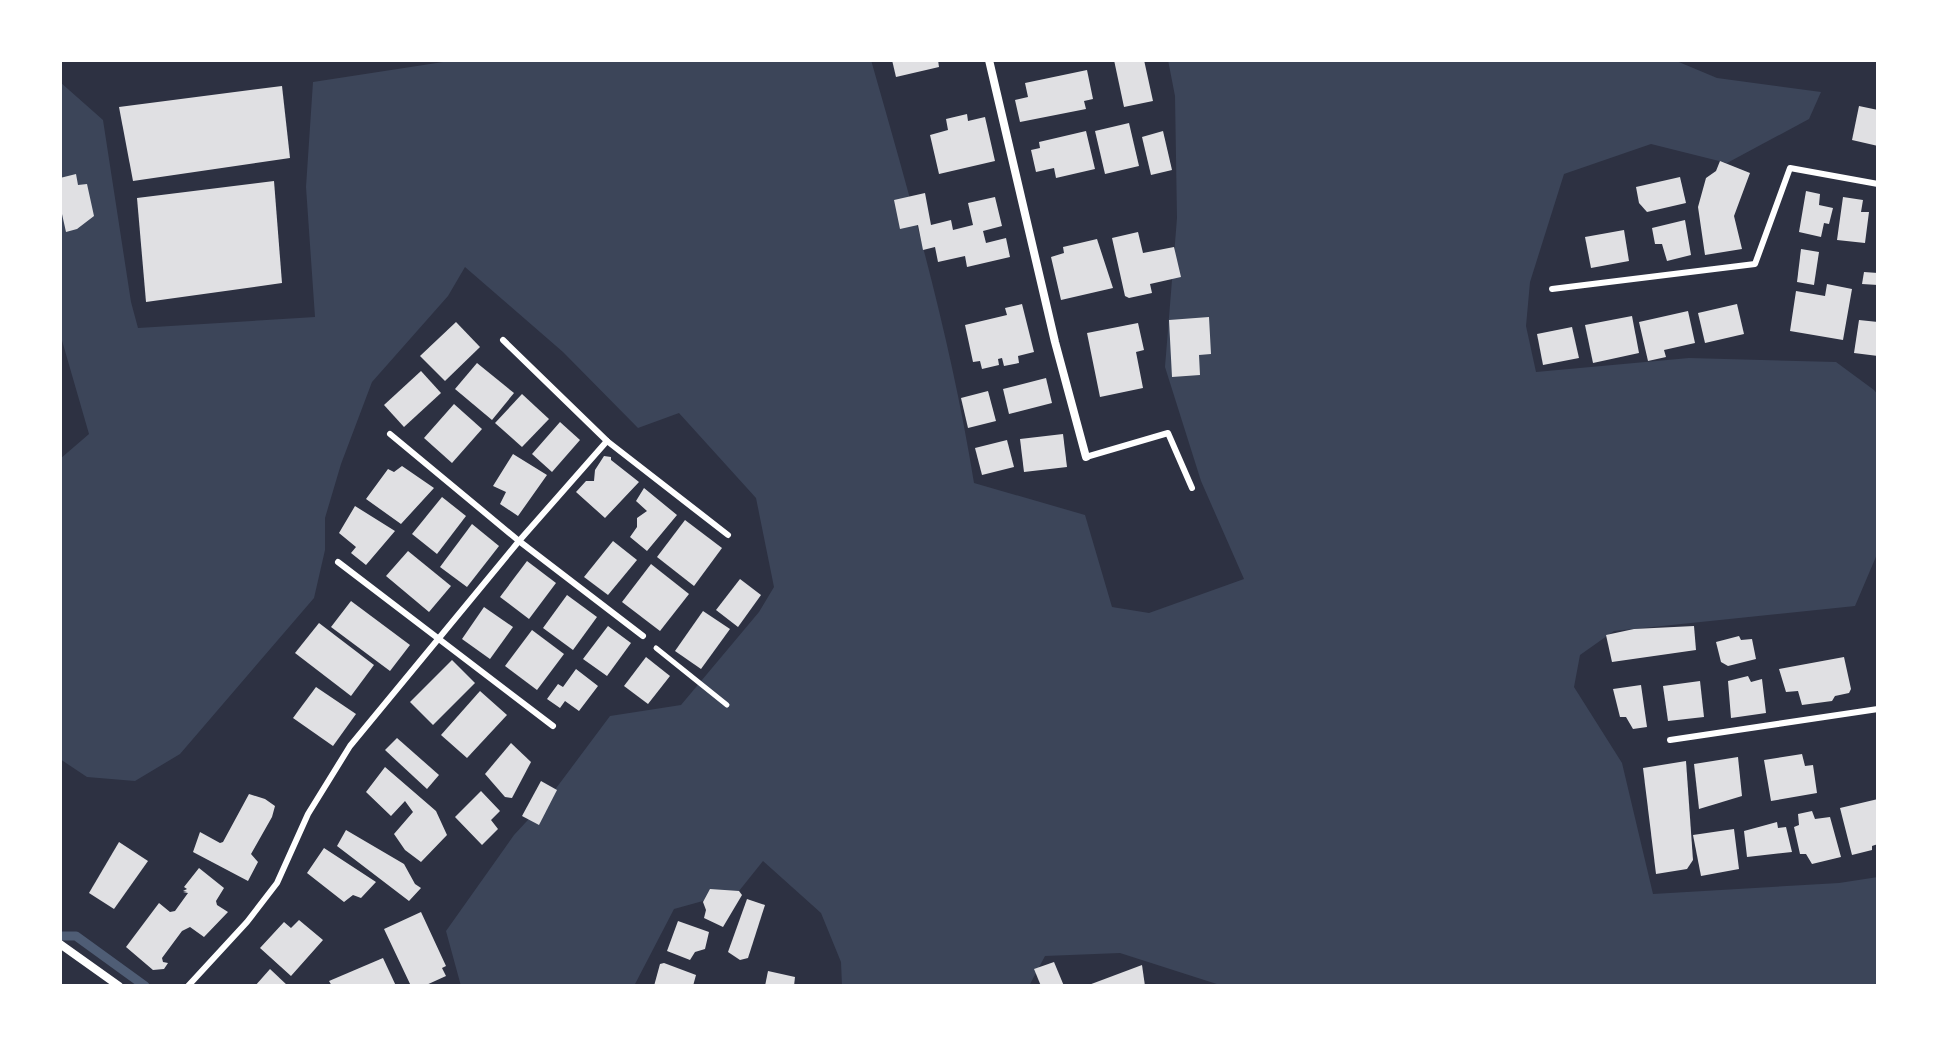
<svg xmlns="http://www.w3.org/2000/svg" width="1938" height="1046" font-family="'Golos Text',sans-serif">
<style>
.green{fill:#3c4559}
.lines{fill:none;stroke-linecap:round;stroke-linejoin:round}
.stream{stroke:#4f5d75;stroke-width:9}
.building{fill:#e0e0e3}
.path{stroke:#fff;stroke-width:5}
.service{stroke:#fff;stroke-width:6}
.minor{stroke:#fff;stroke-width:8}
</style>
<rect width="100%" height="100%" fill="#2d3142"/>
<path class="green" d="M 456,60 L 871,60 C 911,200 951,339 974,483 L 1085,515 L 1112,607 L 1149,613 L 1244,579 L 1201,481 L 1165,367 L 1177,218 L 1175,96 L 1168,60 L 1674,60 L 1717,78 L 1821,92 L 1809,119 L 1727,163 L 1651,144 L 1564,174 L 1530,282 L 1526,326 L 1536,372 L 1689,358 L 1836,362 L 1874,390 L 1878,395 L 1878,552 L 1855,606 L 1614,631 L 1580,655 L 1574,687 L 1622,763 L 1653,894 L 1839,883 L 1878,877 L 1878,986 L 1223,986 L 1120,953 L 1045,956 L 1029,986 L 842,986 L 841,962 L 821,913 L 763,861 L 739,891 L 674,909 L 634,986 L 461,986 L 446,931 L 514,835 L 551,795 L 610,716 L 681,705 L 759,612 L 774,587 L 756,498 L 679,413 L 638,428 L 563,352 L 465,267 L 448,296 L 372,382 L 341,464 L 325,518 L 325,550 L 314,598 L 180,754 L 135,781 L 87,777 L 60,759 L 60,459 L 89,434 L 61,337 L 60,82 L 103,120 L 131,302 L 138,328 L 315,317 L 306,187 L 313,82 Z"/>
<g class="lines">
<polyline class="stream" points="60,936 76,936 145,986"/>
</g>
<g class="building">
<polygon points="892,60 938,60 939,67 896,77"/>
<polygon points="1114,60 1144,60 1153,101 1124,107"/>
<polygon points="1087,70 1093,99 1084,101 1086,109 1020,122 1015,100 1028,97 1025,83"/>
<polygon points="282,86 290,158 133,181 119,107"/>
<polygon points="1859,106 1878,110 1878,146 1852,140"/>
<polygon points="967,114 968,121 985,117 995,161 939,174 930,135 948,130 946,119"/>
<polygon points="1129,123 1139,166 1105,174 1095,131"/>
<polygon points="1086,131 1095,169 1056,178 1054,168 1036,172 1031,150 1040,148 1039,142"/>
<polygon points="1163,131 1172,170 1151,175 1142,137"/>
<polygon points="1720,161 1750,173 1734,216 1742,249 1705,255 1698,207 1706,178 1716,171"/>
<polygon points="76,174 78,185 87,184 94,216 77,229 66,232 60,205 60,178"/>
<polygon points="1680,177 1686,203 1647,212 1639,203 1636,187"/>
<polygon points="274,181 282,283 146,302 137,198"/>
<polygon points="1806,191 1820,194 1819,205 1833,208 1829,224 1824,223 1821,237 1799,232"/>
<polygon points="925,193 931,225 951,220 953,230 973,225 968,203 995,197 1002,226 983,231 986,243 1006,238 1010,257 967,267 965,256 938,262 935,247 923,250 918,225 900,229 894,200"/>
<polygon points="1843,197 1863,200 1861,212 1869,212 1865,243 1837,240"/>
<polygon points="1685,220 1691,255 1667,261 1662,244 1655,244 1652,228"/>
<polygon points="1624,230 1629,261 1591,268 1585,237"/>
<polygon points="1138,232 1143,253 1174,247 1181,277 1150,284 1152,293 1129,298 1125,296 1112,238"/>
<polygon points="1097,239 1113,288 1061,300 1051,257 1064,253 1063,247"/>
<polygon points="1801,249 1819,252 1814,285 1797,282"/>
<polygon points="1864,272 1878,273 1878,285 1862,284"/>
<polygon points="1827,284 1852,289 1843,340 1790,331 1796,291 1825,296"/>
<polygon points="1022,304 1034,352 1018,356 1019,363 1004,366 1002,358 998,359 999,365 982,369 980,361 973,362 965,325 1007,315 1005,308"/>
<polygon points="1737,304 1744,334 1705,343 1698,313"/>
<polygon points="1688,311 1695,343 1664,350 1666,357 1648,361 1639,322"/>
<polygon points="1632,316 1639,353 1593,363 1585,325"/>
<polygon points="1209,317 1211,354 1199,355 1200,375 1172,377 1169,320"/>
<polygon points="1859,320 1878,322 1878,356 1854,353"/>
<polygon points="456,322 480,347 445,381 420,356"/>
<polygon points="1138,323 1144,350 1136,352 1143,388 1100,397 1087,333"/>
<polygon points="1572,327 1579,358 1543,365 1537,334"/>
<polygon points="477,363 514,393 492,420 455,389"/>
<polygon points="421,371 441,393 404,427 384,405"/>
<polygon points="1046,378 1052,403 1009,414 1003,389"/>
<polygon points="988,391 996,421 968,428 961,398"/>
<polygon points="522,394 549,419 522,447 495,423"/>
<polygon points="454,404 482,429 452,463 424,438"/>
<polygon points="560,422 580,440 552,472 532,454"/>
<polygon points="1063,434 1067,467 1024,472 1020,439"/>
<polygon points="1007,440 1014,467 982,475 975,448"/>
<polygon points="513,454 547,475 518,516 500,504 506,492 493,486"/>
<polygon points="604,456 611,457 611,460 639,482 605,518 576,492 586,481 594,481 595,470"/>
<polygon points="402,466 434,488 401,524 366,499 388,469 394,472"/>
<polygon points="644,488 677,515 647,551 630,537 637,527 637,518 647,511 636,501"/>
<polygon points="442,497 466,516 437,554 412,534"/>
<polygon points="355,506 395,531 366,565 351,553 356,547 339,533"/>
<polygon points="685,520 722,548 694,586 657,557"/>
<polygon points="472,524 499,546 467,587 440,567"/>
<polygon points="613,541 637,560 608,595 584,577"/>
<polygon points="408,551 451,586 429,612 386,576"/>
<polygon points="527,561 556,583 529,619 500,597"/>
<polygon points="651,564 689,594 660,631 622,602"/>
<polygon points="740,579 761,595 738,627 716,610"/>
<polygon points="567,595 597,617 573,650 543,628"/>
<polygon points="351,601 410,645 390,671 331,627"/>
<polygon points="484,607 513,627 490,659 462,639"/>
<polygon points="703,611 730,629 701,669 675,651"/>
<polygon points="319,623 374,665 351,696 295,653"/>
<polygon points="608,626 631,643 607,676 583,659"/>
<polygon points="1694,626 1696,650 1612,662 1606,635 1634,629"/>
<polygon points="532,630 564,654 537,690 505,666"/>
<polygon points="1739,636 1741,640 1752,639 1756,659 1728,666 1721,662 1716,642"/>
<polygon points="646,657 670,676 648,704 624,686"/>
<polygon points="1844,657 1851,689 1849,693 1835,696 1832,701 1802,705 1798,691 1786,692 1779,669"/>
<polygon points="452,660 475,683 433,725 410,702"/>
<polygon points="576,669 598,686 579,711 565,701 560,708 547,699 558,684 563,687"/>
<polygon points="1748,676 1751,682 1762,679 1766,713 1731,718 1728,681"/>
<polygon points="1700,681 1704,717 1668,721 1663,686"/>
<polygon points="1641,685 1647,727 1633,729 1626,717 1620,717 1613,689"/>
<polygon points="316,687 356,714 333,746 293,718"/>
<polygon points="480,691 507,715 467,758 441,735"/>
<polygon points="397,738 439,775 427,789 385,750"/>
<polygon points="511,743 531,762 512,798 505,797 485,774"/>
<polygon points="1802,754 1805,766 1813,765 1817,793 1771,801 1764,760"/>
<polygon points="1738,757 1742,796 1699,809 1694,764"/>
<polygon points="1686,761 1693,860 1687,869 1656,874 1643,768"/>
<polygon points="385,767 436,811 447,835 421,862 405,850 394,834 413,812 405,801 391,816 366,792"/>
<polygon points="541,781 557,790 539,825 522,816"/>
<polygon points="481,791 500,811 491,820 498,829 482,845 455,817"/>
<polygon points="249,794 265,799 275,806 272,817 251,854 258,862 248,881 193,852 200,832 220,843 223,842"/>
<polygon points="1878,799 1878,844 1872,846 1872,850 1852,855 1840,808"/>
<polygon points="1812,811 1815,819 1830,817 1841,857 1812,864 1806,854 1800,854 1794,827 1799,825 1798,814"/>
<polygon points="1777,822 1778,828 1786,827 1792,852 1747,857 1744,831"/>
<polygon points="1734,829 1739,869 1701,876 1693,835"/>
<polygon points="346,830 404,864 415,884 421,888 409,901 337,846"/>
<polygon points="119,842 148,861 114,909 89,893"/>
<polygon points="324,848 376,882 361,898 353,895 344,902 307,873"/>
<polygon points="199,868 224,888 216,901 217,905 228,912 204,937 190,927 182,931 162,958 163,962 168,963 164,969 153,970 126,947 159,903 170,912 175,911 188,893 183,892 187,891 183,891 187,889 184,887"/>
<polygon points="710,889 739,891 742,895 723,927 704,918 706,910 703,902"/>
<polygon points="747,899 765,905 748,958 740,960 728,952"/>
<polygon points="421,912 446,966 442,968 446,976 424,986 411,986 384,929"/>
<polygon points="299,920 323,940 291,976 260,948 284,922 291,928"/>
<polygon points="678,921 709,932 705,949 695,952 690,960 667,951"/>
<polygon points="383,958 396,986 332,986 329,981"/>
<polygon points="1054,962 1064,986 1041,986 1034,969"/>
<polygon points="664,963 696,975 693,986 654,986 660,964"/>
<polygon points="1142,965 1145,986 1086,986"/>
<polygon points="270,969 288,986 255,986"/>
<polygon points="768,971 795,977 794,986 765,986"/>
</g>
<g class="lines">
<polyline class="path" points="656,648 727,705"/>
<g class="service">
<polyline points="1552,289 1755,264 1790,168 1878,184"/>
<polyline points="503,340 607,441 728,535"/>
<polyline points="390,434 519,541 643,636"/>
<polyline points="1086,457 1168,433 1192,488"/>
<polyline points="338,562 553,726"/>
<polyline points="1670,740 1878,709"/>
<polyline points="188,986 247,922 277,883 308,814 350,746 519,541 607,441"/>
</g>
<g class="minor">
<polyline points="989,60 1055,342 1086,457"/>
<polyline points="60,944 119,986"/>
</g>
</g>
<rect width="1938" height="1046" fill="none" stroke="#ffffff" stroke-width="124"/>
</svg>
